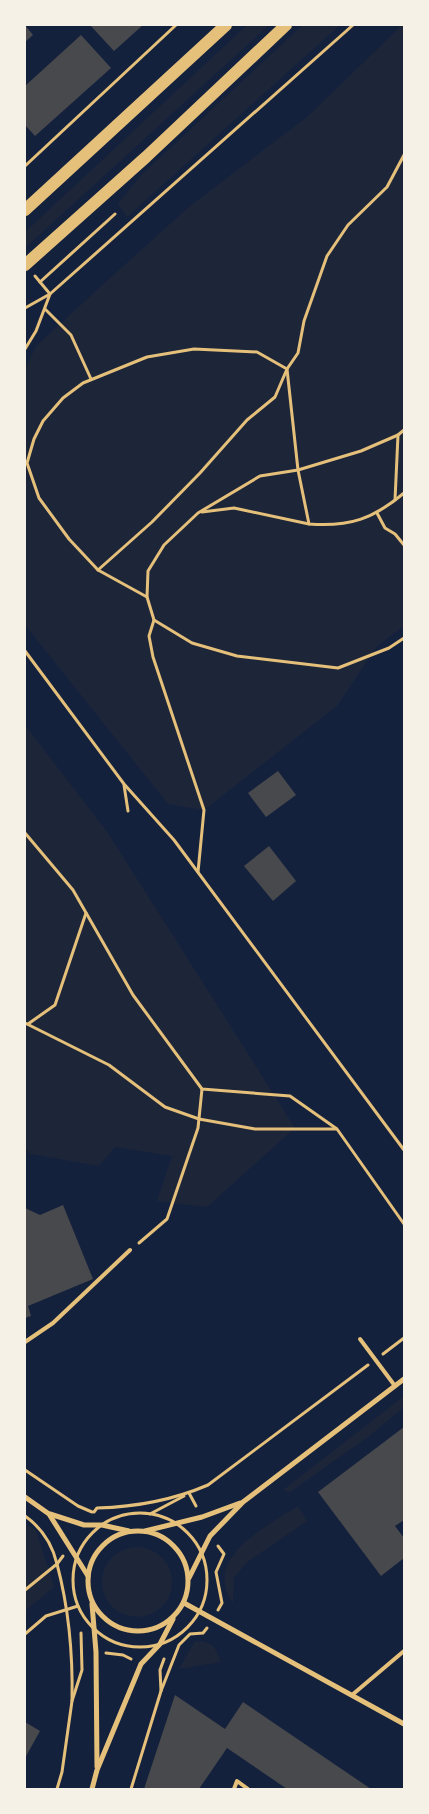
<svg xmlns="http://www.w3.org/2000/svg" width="429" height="1814" font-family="'PT Sans Narrow',sans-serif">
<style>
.green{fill:#1d2539}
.building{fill:#48494c}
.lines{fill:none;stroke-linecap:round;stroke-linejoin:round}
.path{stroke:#e5c07b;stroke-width:3}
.service{stroke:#e5c07b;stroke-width:4}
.minor{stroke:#e5c07b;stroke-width:5}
.primary{stroke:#e5c07b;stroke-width:12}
</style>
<rect width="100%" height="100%" fill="#14213d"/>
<g class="green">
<polygon points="247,25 269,25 25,248 25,232"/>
<polygon points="303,25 340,25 127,217 118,204 141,175"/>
<polygon points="402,25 404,25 404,626 377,646 337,706 204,810 168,804 25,625 25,369 36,346 110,278 190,206 307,117"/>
<polygon points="25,725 108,833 295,1128 207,1207 157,1201 172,1156 115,1147 99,1166 30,1154 25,1148 25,837 28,834 25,829"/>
<polygon points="404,1396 404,1407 368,1437 290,1492 283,1490"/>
<path d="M 298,1506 L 307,1521 L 246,1563 L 234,1578 L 233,1603 C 201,1558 267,1526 298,1506 Z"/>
<polygon points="25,1524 36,1530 54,1587 25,1611"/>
<circle cx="137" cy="1582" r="35"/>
<path d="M 195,1641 C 213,1642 215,1646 221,1662 L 179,1669 Z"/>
</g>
<g class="building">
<polygon points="25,25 33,35 25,42"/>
<polygon points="90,25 143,25 114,51"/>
<polygon points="81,35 111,68 35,136 25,125 25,86"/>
<polygon points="278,771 296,795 266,817 248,793"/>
<polygon points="269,846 296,881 273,901 244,866"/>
<polygon points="63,1205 93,1279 28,1306 31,1316 25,1318 25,1208 40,1215"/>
<polygon points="404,1427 404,1520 395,1526 404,1538 404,1558 381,1576 318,1492"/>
<polygon points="175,1695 225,1729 243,1702 371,1789 287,1789 227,1748 199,1789 144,1789"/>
<polygon points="25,1722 40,1731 25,1758"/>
</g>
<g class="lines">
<g class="path">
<polyline points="25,166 176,25"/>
<polyline points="40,282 115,214"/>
<polyline points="25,308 50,294 353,25"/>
<polyline points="45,309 71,335 91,379"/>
<polyline points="25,349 36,331 50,294 35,276"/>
<polyline points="404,430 398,435 361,451 298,470 260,476 198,513 164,545 148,571 147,597 154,620 192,643 237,656 338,668 389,648 404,638"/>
<polyline points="395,500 398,435"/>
<polyline points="202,512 234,508 309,524"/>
<polyline points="377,513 385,528 395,534 404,545"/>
<polyline points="98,570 152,522 200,473 247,420 275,397 287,369 298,353 304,321 327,256 348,225 387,187 404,155"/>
<path d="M 147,597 L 98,570 L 69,539 L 39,498 L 27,463 L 34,439 L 43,421 L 63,398 L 83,383 L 147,357 L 194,349 L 257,352 L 287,369 L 298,470 L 309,524 C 350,527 373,519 404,493"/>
<polyline points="154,620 149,636 153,657 204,810 198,872"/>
<polyline points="25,651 124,784 174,840 404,1150"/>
<polyline points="124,785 128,811"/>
<polyline points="25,833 73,890 133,995 202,1089 290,1096 337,1129 404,1224"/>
<polyline points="25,1023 109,1065 165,1107 199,1119 255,1129 336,1129"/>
<polyline points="28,1024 55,1005 86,913"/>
<polyline points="139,1243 167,1219 198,1128 202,1089"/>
<polyline points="383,1354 404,1338"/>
<polyline points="25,1470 78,1506 92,1512"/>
<polyline points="189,1493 196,1506"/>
<path d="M 94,1512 L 97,1508 C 135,1507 173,1500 208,1485 L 368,1365"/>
<circle cx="140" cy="1580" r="67"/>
<polyline points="150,1514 184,1496"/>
<path d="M 25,1516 C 42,1528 52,1543 57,1564 L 25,1590"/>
<path d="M 63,1556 L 57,1564 C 69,1609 73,1654 72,1701"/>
<polyline points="218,1610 222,1603 216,1572 224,1554 218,1546"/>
<polyline points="25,1634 46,1616 78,1606"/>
<polyline points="106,1653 123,1655 131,1659"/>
<polyline points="161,1691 179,1645 190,1634 203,1633 207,1628"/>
<polyline points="57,1789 62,1772 72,1701 82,1670 81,1633"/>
<polyline points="131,1789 161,1691 160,1670 164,1659"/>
</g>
<g class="service">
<polyline points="360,1339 395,1386"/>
<polyline points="25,1342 53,1323 130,1250"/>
<polyline points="352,1695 404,1651"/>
<polyline points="234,1789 237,1781 248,1789"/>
</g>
<g class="minor">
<polyline points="25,1497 49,1514 88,1576"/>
<polyline points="50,1514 84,1525 102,1525 129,1531"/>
<circle cx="138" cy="1581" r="50"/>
<polyline points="145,1531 202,1517 240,1503"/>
<polyline points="189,1578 210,1536 243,1502 404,1379"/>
<polyline points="184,1603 404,1724"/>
<polyline points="92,1604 96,1652 97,1767"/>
<polyline points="92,1789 97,1770 141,1664 160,1644 173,1619"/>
</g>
<g class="primary">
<polyline points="25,210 226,25"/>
<polyline points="25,265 146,157 286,25"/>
</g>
</g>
<rect width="429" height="1814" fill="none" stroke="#f6f1e7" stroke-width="52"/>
</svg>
